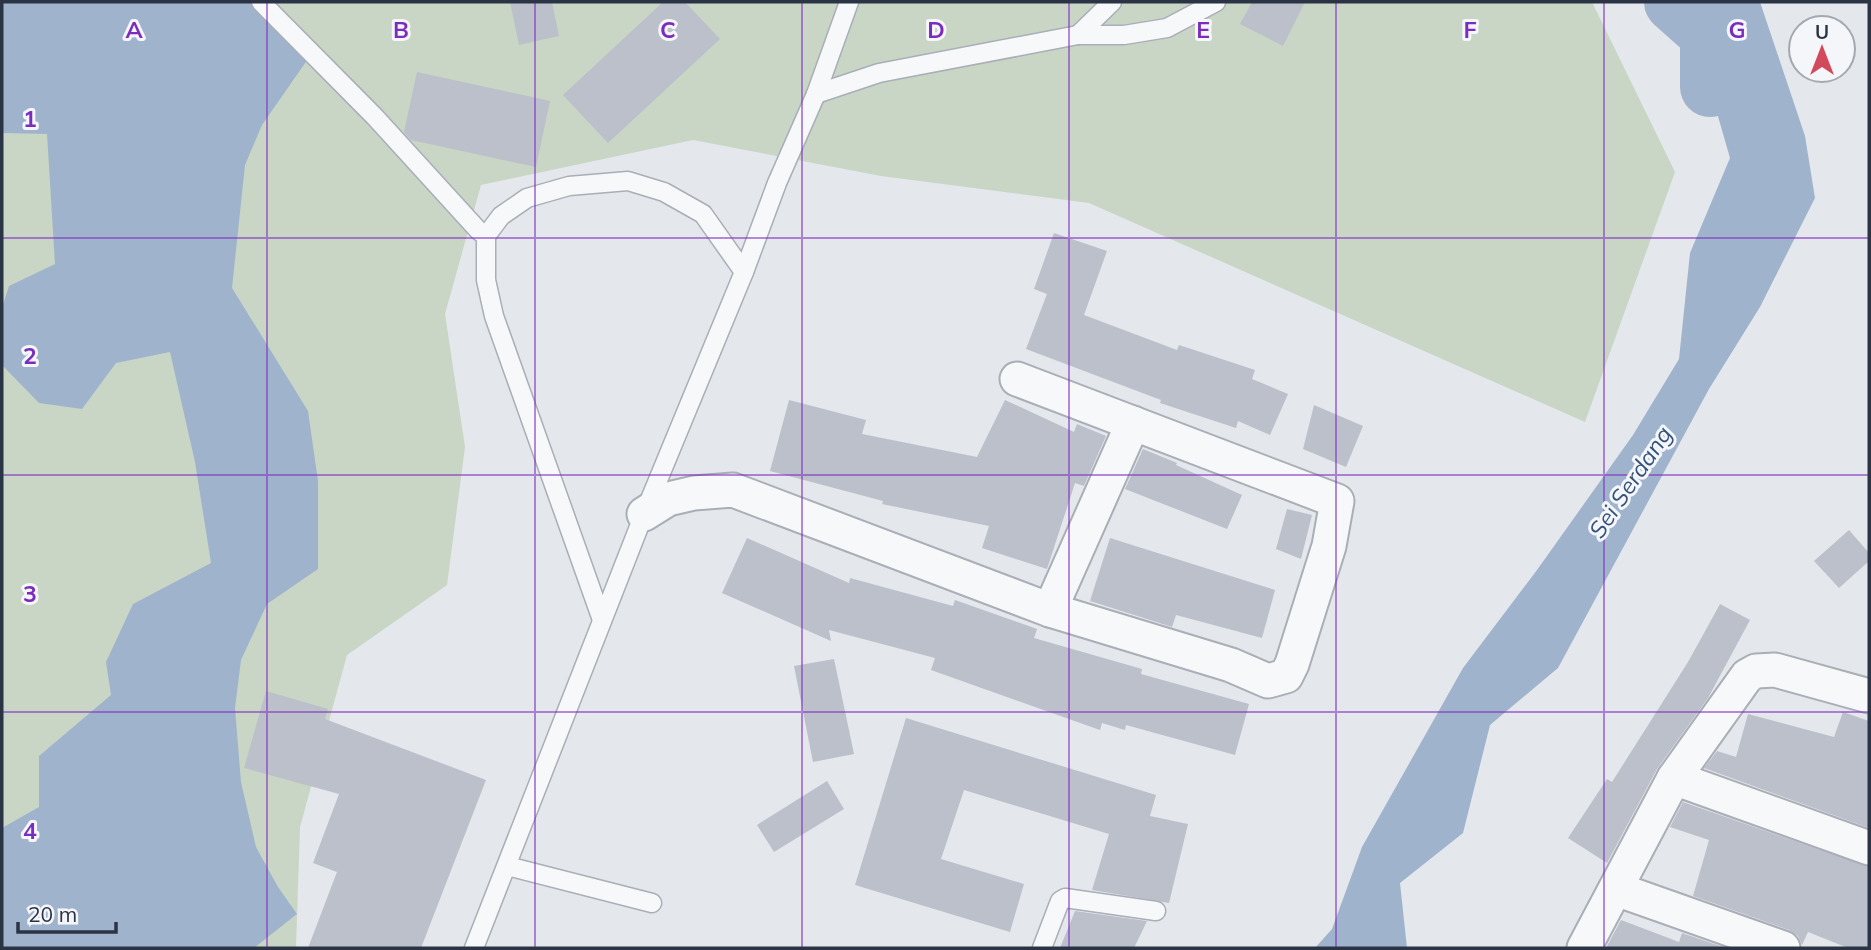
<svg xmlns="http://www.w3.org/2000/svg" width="1871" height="950" font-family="Mulish,sans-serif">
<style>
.green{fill:#c9d6c5}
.water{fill:#9fb4cc}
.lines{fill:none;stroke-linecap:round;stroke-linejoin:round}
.river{stroke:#9fb4cc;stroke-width:60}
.building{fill:#bbc0ca}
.lane-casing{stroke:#a9aeb7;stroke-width:21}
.street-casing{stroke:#a9aeb7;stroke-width:37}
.lane{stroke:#f7f8fa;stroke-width:18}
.street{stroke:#f7f8fa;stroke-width:33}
.grid{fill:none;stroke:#7b2cbf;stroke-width:2;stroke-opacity:0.55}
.labels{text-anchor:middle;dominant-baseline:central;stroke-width:6;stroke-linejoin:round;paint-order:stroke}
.water-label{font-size:23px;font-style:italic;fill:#34527a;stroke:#f4f6f9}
.grid-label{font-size:23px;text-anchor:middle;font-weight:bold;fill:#7b2cbf;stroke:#f4f6f9;stroke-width:6;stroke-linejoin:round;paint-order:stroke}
</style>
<rect width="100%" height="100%" fill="#e4e7ec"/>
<polygon class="green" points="2,2 1592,2 1675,172 1585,422 1089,203 881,176 693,140 481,185 445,314 465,447 447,585 347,655 300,827 296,948 2,948"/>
<g class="water">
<polygon points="2,2 250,2 310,56 262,125 245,165 232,288 308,411 318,481 318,569 267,604 241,660 235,708 241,782 256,847 278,887 297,914 254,948 2,948 2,828 39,807 39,756 111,695 106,662 133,604 211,563 195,462 170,352 116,363 82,409 39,403 2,365 2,308 9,286 55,264 47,134 2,133"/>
<polygon points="1685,2 1760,2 1805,136 1815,198 1760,307 1709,389 1558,668 1490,725 1463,833 1400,883 1407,948 1315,948 1332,929 1362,847 1463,668 1537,570 1633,435 1679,359 1690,253 1730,158"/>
</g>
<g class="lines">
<polyline class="river" points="1674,2 1710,34 1710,87"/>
</g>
<g class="building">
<polygon points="510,2 552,2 559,36 519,45"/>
<polygon points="663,2 685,2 720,39 608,143 563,95"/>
<polygon points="1252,2 1305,2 1283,46 1240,24"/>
<polygon points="417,72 550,101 536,167 411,140 404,132"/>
<polygon points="1054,233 1107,251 1084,315 1177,350 1179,345 1255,370 1252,379 1288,394 1270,435 1238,421 1236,428 1160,403 1161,400 1026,349 1047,294 1034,289"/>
<polygon points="789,400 866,420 862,434 977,457 1005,400 1074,432 1077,424 1106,436 1084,486 1075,483 1047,569 982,548 989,526 882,504 883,501 770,471"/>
<polygon points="1314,405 1363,426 1346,467 1303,449"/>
<polygon points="1143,449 1177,463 1176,465 1242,495 1227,529 1125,489"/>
<polygon points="1287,509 1312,515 1301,559 1276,549"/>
<polygon points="1849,530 1869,553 1869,561 1839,588 1814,561"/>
<polygon points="747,538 849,583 850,578 953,606 955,600 1037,629 1034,638 1142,669 1141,674 1249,704 1235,755 1126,725 1125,730 1102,723 1100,730 931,670 935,658 829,630 831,641 722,593"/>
<polygon points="1110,538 1275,590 1262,638 1176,615 1172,627 1090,601"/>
<polygon points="1720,604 1750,620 1708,698 1657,769 1607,863 1568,838 1607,779 1612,782 1688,662"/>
<polygon points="834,659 854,754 813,762 794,666"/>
<polygon points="266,691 328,709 325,719 486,780 421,948 308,948 337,872 313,863 339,794 244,768"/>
<polygon points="1843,712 1869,721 1869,828 1704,768 1717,751 1736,757 1748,714 1834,737"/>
<polygon points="906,718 1156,795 1150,816 1188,824 1169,903 1092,890 1109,834 964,790 941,859 1024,884 1010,932 855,885"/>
<polygon points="827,781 844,809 774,852 757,825"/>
<polygon points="1683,802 1869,867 1869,948 1848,948 1808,932 1802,945 1798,936 1789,930 1693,896 1709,840 1670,827"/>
<polygon points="1075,911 1147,921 1134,948 1060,948"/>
<polygon points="1621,920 1679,942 1682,933 1726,948 1606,948"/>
</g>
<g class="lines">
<g class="lane-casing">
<g id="lane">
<polyline points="261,2 375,117 478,230 486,236"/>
<polyline points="1078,35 1112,2"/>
<polyline points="816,94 879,73 1078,35 1124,35 1167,28 1216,2"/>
<polyline points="602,620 494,316 486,280 486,236 501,216 527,198 569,186 628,181 664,192 703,214 744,272"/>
<polyline points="507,866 652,903"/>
<polyline points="474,948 644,514 744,272 777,183 816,94 849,2"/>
<polyline points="1042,948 1060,901 1065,898 1156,911"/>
</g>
</g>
<g class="street-casing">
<g id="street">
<polyline points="644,514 668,499 694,493 733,490 1050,610 1231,665 1268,681 1286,676 1292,664 1329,546 1337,501 1017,379"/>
<polyline points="1050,610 1133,423"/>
<polyline points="1674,778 1869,848"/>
<polyline points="1616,889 1783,948"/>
<polyline points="1584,948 1674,778 1747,676 1756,671 1775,670 1869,696"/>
</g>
</g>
<use href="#lane" class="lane"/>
<use href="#street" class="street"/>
</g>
<path class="grid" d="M 267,2 L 267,948M 535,2 L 535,948M 802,2 L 802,948M 1069,2 L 1069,948M 1336,2 L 1336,948M 1604,2 L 1604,948M 2,238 L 1869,238M 2,475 L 1869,475M 2,712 L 1869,712"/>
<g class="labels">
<g class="water-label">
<text transform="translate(1630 482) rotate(-56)">Sei Serdang</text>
</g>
</g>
<g class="grid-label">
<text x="134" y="38">A</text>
<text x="401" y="38">B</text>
<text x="668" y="38">C</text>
<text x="936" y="38">D</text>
<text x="1203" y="38">E</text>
<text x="1470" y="38">F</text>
<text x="1737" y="38">G</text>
<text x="30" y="127">1</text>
<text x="30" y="364">2</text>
<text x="30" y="602">3</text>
<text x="30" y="839">4</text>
</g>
<rect width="1871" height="950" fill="none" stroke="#2b3445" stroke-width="7"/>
<g transform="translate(1822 49)"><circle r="33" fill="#f4f6f9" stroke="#a4a8b1" stroke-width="2"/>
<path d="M0-5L12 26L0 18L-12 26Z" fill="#d1495b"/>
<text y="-10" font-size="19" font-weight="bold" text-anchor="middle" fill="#2b3445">U</text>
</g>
<path d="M18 922v10h98v-10" fill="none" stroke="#2b3445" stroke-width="3.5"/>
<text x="28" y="922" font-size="21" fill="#2b3445" stroke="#f4f6f9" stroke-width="5" paint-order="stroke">20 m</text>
</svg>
